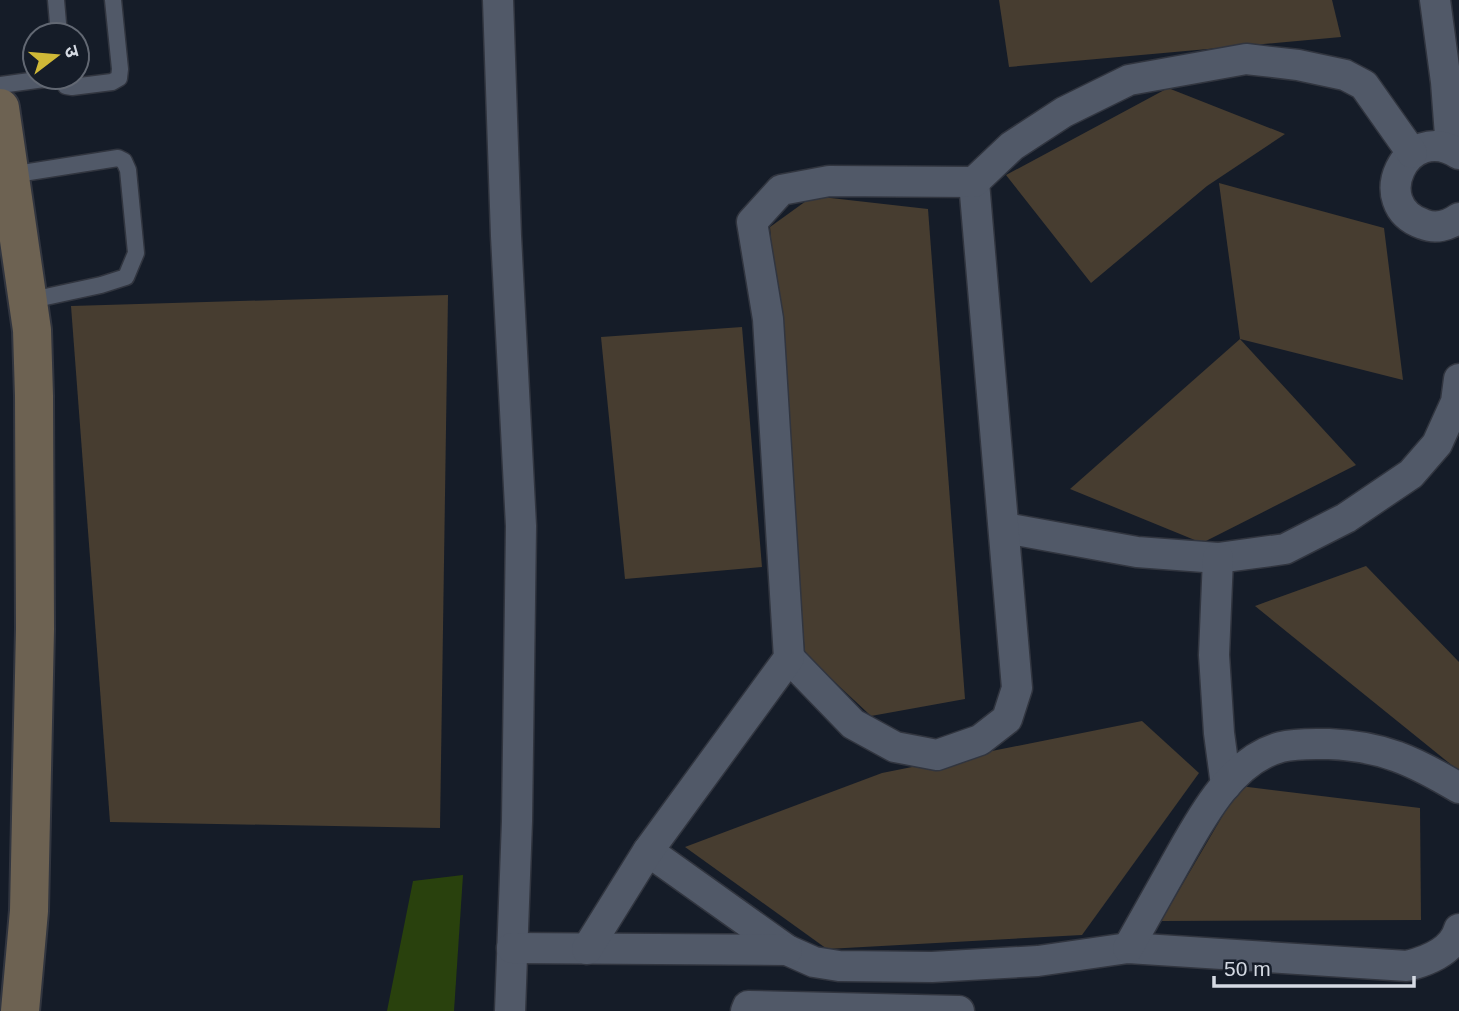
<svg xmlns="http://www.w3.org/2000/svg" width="1459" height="1011" font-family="Helvetica,'Noto Sans Devanagari',sans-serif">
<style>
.green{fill:#29410d}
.building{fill:#473d30}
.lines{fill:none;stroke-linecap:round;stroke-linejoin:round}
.lane-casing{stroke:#31353f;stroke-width:19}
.street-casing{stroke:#31353f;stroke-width:33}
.secondary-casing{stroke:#31353f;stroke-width:42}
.lane{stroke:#515968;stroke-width:16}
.street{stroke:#515968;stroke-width:30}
.secondary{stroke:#6d6252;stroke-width:38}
</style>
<rect width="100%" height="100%" fill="#151c28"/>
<polygon class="green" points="463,875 454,1011 387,1011 413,881"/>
<g class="building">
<polygon points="999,0 1332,0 1341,37 1009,67"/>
<polygon points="1168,88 1285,134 1207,186 1091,283 1006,175"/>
<polygon points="1219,183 1384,228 1403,380 1240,339"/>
<polygon points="813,196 928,209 965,699 871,716 805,654 770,227"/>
<polygon points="448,295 440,828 110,822 71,306"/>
<polygon points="742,327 762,567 625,579 601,337"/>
<polygon points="1240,339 1356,465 1202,543 1070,489"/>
<polygon points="1366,566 1459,662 1459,771 1255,606"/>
<polygon points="1142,721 1199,773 1082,935 827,949 685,847 882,773"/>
<polygon points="1240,786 1420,808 1421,920 1161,921"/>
</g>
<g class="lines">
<g class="lane-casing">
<g id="lane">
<polyline points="56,0 59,35"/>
<polyline points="63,77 66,86 72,87 112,82 119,78 120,69 113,0"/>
<polyline points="0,85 59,77"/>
<polyline points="10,175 118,158 124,161 128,170 136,253 126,277 101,285 27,301"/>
</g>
</g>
<g class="street-casing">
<g id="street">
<polyline points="498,0 506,236 521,526 517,821 510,1011"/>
<polyline points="1435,0 1446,82 1451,149"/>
<path d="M 1459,154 C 1406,120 1367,205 1423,224 C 1435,229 1448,226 1459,218"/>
<polyline points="1005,528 1137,552 1218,558 1285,549 1346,518 1411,474 1437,444 1456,402 1459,379"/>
<polyline points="1218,558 1214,655 1219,733 1226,785"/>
<polyline points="789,658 853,724 895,747 937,755 980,740 1007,719 1017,688 974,182"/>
<path d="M 648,851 L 787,950 L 814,962 L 839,966 L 932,967 L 1038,961 L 1128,948 L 1407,966 C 1427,961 1453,951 1459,929"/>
<polyline points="512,948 787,950"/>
<path d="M 1128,948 C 1143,921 1158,895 1173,868 C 1197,826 1228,761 1281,747 C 1296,743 1313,744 1329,744 C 1382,746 1414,761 1459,788"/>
<polyline points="587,949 648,851 789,658 768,319 752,222 781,190 829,181 974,182 1012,146 1064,112 1129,80 1246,59 1298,65 1345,75 1364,85 1412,153"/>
<polyline points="746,1011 748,1006 959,1011"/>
</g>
</g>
<g class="secondary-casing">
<polyline id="secondary" points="0,108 32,330 34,396 35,629 29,911 20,1011"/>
</g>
<use href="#lane" class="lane"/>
<use href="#street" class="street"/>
<use href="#secondary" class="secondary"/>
</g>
<g transform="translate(56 56) rotate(74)"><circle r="33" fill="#151c28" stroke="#626873" stroke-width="2"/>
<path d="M0-5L12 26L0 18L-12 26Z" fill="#cfb837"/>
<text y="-10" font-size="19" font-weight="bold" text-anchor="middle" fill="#d5dae3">उ</text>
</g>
<path d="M1214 976v10h200v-10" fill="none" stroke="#d5dae3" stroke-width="3.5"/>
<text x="1224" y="976" font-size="21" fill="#d5dae3" stroke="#151c28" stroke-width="5" paint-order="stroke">50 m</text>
</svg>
